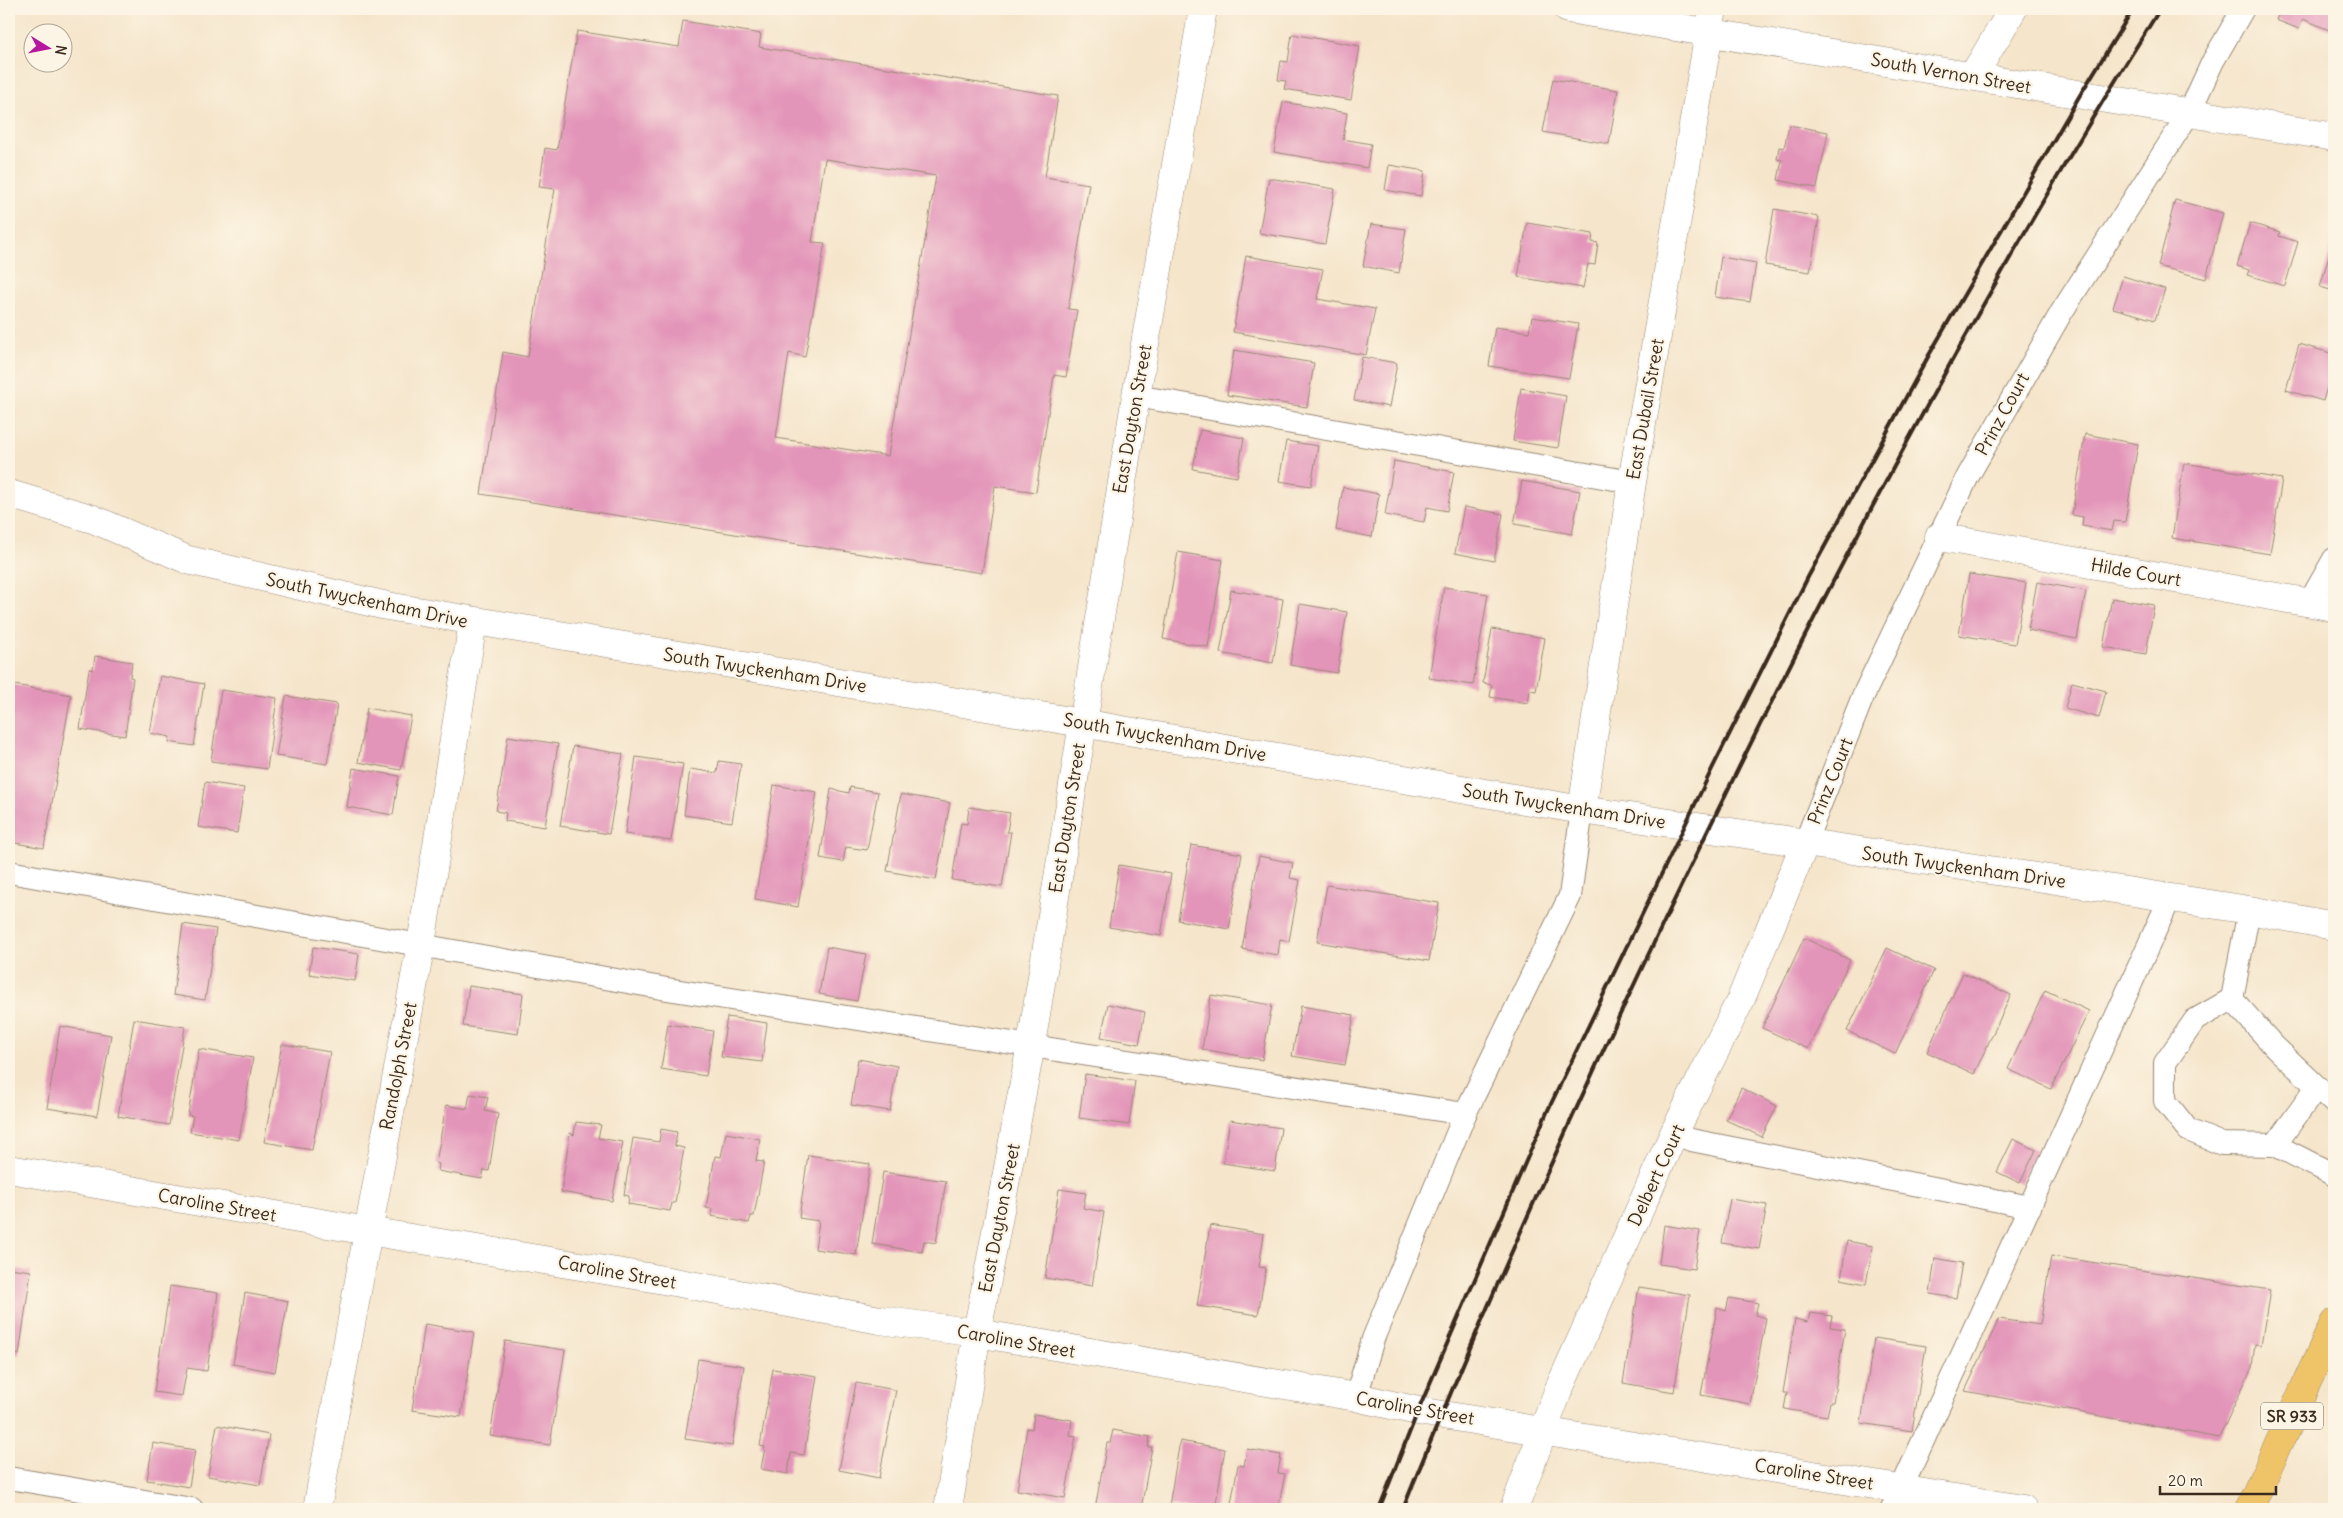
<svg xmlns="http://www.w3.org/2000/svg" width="2343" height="1518" font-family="Delius,sans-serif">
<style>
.building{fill:#e395b9;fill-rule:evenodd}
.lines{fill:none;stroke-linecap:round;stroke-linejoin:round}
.service-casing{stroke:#988874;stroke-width:24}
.minor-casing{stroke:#988874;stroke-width:29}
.tertiary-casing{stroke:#988874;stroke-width:29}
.primary-casing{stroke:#988874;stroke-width:29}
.service{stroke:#fff;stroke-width:22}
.minor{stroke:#fff;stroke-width:28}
.tertiary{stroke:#fff;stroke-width:28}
.primary{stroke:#efc469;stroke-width:28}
.rail{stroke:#3b2a1e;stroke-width:4}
.labels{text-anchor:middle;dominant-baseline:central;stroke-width:4.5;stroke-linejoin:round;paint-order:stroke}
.shield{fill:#fcf5e5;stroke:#75675a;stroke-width:1}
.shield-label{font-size:16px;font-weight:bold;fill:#3b2a1e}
.street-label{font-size:18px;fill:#3b2a1e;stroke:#fcf5e5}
</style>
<rect width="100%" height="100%" fill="#fcf5e5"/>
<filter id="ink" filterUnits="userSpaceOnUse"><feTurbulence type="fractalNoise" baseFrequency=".02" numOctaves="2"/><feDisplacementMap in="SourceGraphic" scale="10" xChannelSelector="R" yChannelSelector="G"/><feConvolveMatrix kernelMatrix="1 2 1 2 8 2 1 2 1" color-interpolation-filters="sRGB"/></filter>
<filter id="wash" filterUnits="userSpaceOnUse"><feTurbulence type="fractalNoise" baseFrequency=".0096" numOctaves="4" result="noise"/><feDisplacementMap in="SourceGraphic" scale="20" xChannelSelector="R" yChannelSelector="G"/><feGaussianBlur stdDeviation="1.12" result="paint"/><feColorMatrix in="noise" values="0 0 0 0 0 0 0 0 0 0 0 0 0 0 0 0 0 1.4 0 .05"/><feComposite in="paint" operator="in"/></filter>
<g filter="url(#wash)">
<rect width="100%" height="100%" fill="#f5e5cb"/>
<g id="blocks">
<g class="building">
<polygon points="2281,9 2334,9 2334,32 2303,19 2299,29 2276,20"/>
<path d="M 683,21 L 761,34 L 759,47 L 1058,96 L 1045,177 L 1089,184 L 1068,309 L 1077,310 L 1066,377 L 1054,375 L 1036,492 L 995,486 L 982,573 L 481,494 L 503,352 L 528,357 L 555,189 L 539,187 L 545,148 L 557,150 L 577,31 L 679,47 ZM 825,159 L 936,176 L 888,456 L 776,438 L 789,353 L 805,357 L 825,243 L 812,242 Z"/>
<polygon points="1292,34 1360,46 1351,100 1284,89 1286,81 1278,80 1281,61 1288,62"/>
<polygon points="1553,79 1618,90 1609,144 1543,132"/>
<polygon points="1283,102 1347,113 1343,139 1371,144 1367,168 1274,152"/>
<polygon points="1789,125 1828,132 1817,188 1778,180 1782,160 1777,159 1779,147 1784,148"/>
<polygon points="1389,165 1425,171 1421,196 1385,190"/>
<polygon points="1269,178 1335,189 1325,244 1259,233"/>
<polygon points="2175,200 2223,213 2206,279 2158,266"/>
<polygon points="1774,209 1819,217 1810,272 1765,265"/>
<polygon points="1527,223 1593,234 1592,242 1598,243 1595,265 1588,264 1583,288 1518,277"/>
<polygon points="2250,223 2280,232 2279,236 2298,242 2285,286 2247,275 2249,270 2237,266"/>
<polygon points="1371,224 1406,229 1399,273 1363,266"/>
<polygon points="2332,245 2334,246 2334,291 2320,287"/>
<polygon points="1246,256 1323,269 1317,299 1375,309 1366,355 1233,332"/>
<polygon points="1721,257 1756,263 1750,302 1715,297"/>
<polygon points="2123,276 2165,289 2155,320 2113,308"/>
<polygon points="1532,317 1578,324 1569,378 1489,366 1495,327 1529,332"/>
<polygon points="2299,344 2334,354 2334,363 2323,401 2286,390"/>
<polygon points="1234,350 1314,363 1307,407 1227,395"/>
<polygon points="1362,357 1397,363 1389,407 1354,400"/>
<polygon points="1521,388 1566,396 1558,448 1513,441"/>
<polygon points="1200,430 1244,438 1237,477 1193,469"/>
<polygon points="2085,434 2138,444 2125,522 2114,521 2112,531 2082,526 2083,517 2072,515"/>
<polygon points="1286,441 1318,446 1311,486 1279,481"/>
<polygon points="1394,461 1454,472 1447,511 1427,507 1424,522 1385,515"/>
<polygon points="2184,463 2282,479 2270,554 2172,538"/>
<polygon points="1522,481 1580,491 1572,534 1514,524"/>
<polygon points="1343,487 1379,494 1372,537 1336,530"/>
<polygon points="1464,507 1503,514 1494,561 1455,553"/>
<polygon points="1178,552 1223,560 1208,647 1163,639"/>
<polygon points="1969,574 2026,583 2015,644 1959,635"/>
<polygon points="2037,582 2086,591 2077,639 2028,630"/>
<polygon points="1444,587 1488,594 1473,685 1429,678"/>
<polygon points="1231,590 1283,599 1273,663 1220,653"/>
<polygon points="2112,598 2154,605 2146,654 2103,647"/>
<polygon points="1300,604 1347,612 1337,673 1290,665"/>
<polygon points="1492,629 1545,638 1536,691 1530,690 1528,703 1490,697 1492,685 1483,683"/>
<polygon points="95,656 132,662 130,677 133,678 125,736 80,729 89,669 93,670"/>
<polygon points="160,676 204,684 194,746 169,742 170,737 150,733"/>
<polygon points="2072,682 2106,691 2099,718 2065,708"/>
<polygon points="9,684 71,695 44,848 9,842"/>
<polygon points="221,690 277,698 267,769 211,761"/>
<polygon points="286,696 337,704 327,764 276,756"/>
<polygon points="367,708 411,716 401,770 358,762"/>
<polygon points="508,736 558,744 545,827 505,821 506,813 496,811"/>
<polygon points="573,746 623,754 609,834 560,826"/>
<polygon points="636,757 683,764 671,841 625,834"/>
<polygon points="719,761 741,764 732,822 684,815 690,769 717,773"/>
<polygon points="353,768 399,776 393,815 347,807"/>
<polygon points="205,782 244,788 237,833 198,827"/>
<polygon points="774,785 817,792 798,907 755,899"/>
<polygon points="850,787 878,792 867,850 846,847 843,862 820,858 831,789 849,793"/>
<polygon points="901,794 950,803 936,880 887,871"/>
<polygon points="969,807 1010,813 1007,832 1011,832 1002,887 952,880 961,823 967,824"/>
<polygon points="1191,845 1242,854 1229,929 1178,920"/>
<polygon points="1259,856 1293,863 1290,878 1300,880 1289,941 1280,939 1278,955 1242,949"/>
<polygon points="1119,865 1171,874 1161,936 1109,927"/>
<polygon points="1327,885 1439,903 1429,961 1317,942"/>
<polygon points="183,924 216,929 205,1000 173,995"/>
<polygon points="1804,938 1850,960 1808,1049 1762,1028"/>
<polygon points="313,947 359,954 355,981 309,974"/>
<polygon points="827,947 866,954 857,1001 819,994"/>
<polygon points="1887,948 1934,970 1895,1054 1847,1031"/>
<polygon points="1963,973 2011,995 1974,1074 1927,1052"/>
<polygon points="469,986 523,994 518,1034 463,1026"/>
<polygon points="2045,990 2089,1011 2051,1089 2008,1069"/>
<polygon points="1211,995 1272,1005 1262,1060 1202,1049"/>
<polygon points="1108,1004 1145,1012 1139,1044 1101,1037"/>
<polygon points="1301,1006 1354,1015 1345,1065 1292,1056"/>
<polygon points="727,1017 767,1023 762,1062 721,1057"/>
<polygon points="134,1019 185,1027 169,1125 118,1116"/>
<polygon points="668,1024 713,1031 706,1076 661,1069"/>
<polygon points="60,1026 111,1035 97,1116 47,1108"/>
<polygon points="282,1044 330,1052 312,1150 264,1142"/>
<polygon points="199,1049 253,1058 239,1140 190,1132 193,1116 188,1115"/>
<polygon points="858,1059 897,1066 890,1111 851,1105"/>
<polygon points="1085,1074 1135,1081 1129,1125 1079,1118"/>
<polygon points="1741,1088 1777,1106 1762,1137 1726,1120"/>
<polygon points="470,1094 488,1097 485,1111 498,1114 489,1171 484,1170 482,1179 438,1171 439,1164 436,1163 446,1105 467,1109"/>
<polygon points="1230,1120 1281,1128 1275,1171 1223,1163"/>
<polygon points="576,1122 601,1125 598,1138 623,1142 612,1201 561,1192 570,1133 574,1135"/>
<polygon points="661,1129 677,1132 675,1146 684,1148 675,1203 672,1203 670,1211 628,1204 629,1196 624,1195 633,1138 659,1142"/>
<polygon points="726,1133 760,1139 756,1161 764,1162 754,1216 751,1216 749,1223 711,1216 712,1209 706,1208 715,1156 721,1157"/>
<polygon points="2013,1139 2036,1150 2020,1183 1997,1172"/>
<polygon points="808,1155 870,1164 856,1255 815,1249 819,1221 799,1218"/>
<polygon points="883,1172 946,1181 936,1243 924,1241 922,1252 872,1244"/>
<polygon points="1059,1189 1086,1193 1083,1208 1104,1212 1092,1286 1045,1278"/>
<polygon points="1730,1199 1767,1205 1759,1249 1722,1243"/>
<polygon points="1210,1225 1264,1234 1259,1267 1266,1268 1258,1315 1197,1306"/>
<polygon points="1664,1225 1700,1231 1694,1269 1659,1264"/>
<polygon points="1847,1241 1873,1246 1866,1284 1841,1279"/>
<polygon points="2051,1256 2270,1290 2261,1345 2255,1344 2252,1367 2219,1438 1965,1391 1999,1319 2040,1325"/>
<polygon points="1935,1258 1962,1263 1956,1298 1930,1294"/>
<polygon points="9,1268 31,1271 19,1355 9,1353"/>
<polygon points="170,1286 218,1293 207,1371 187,1368 182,1396 154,1392"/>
<polygon points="1639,1287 1690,1295 1674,1392 1623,1383"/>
<polygon points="245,1293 288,1301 275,1372 233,1364"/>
<polygon points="1729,1298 1758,1303 1755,1315 1766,1318 1750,1404 1701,1395 1717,1308 1726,1311"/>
<polygon points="1810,1313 1832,1316 1830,1327 1845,1329 1833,1402 1830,1402 1827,1416 1784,1409 1787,1393 1783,1393 1795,1319 1808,1322"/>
<polygon points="425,1324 474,1332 461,1417 412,1410"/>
<polygon points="1874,1338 1926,1346 1912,1431 1861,1423"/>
<polygon points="505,1341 565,1350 550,1445 490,1436"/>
<polygon points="698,1359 744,1366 732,1446 685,1439"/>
<polygon points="773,1369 817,1376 804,1455 791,1453 788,1474 761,1469 765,1447 760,1446"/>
<polygon points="856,1383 896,1390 879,1478 839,1470"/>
<polygon points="1034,1414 1072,1420 1070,1435 1076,1436 1065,1498 1017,1490 1027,1428 1032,1429"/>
<polygon points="217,1425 269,1435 260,1485 208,1476"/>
<polygon points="1113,1430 1150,1437 1148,1447 1152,1447 1141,1509 1095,1509 1107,1443 1110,1443"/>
<polygon points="1180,1441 1225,1449 1215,1509 1187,1509 1169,1506"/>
<polygon points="153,1443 195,1450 189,1487 147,1480"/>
<polygon points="1247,1449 1281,1455 1278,1473 1285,1474 1278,1509 1230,1509 1238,1465 1244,1466"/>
</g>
</g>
</g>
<g filter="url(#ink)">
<use href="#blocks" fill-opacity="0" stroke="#988874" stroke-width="1"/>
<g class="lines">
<g class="service-casing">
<g id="service">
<polyline points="1136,396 1632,482"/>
<polyline points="2309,603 2334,559"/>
<polyline points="1805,843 1863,696 1968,476 2061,313 2189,113 2213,61 2243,9"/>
<polyline points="9,872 667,989 1465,1114"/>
<polyline points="2232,999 2195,1020 2165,1063 2165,1101 2188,1130 2222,1144 2275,1145 2334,1175"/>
<polyline points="2232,999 2274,1046 2334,1103"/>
<polyline points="2232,999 2249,910"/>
<polyline points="1674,1133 1691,1140 2030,1207"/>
<polyline points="2275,1145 2317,1087"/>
<polyline points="1356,1397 1373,1339 1465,1114 1570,896 1582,810"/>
<polyline points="9,1478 192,1509"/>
<polyline points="1892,1509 2170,898"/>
</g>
</g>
<g class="minor-casing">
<g id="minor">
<polyline points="1568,9 2334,137"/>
<polyline points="1973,76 2013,9"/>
<polyline points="1939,537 2334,607"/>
<polyline points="1582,810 1632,482 1713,9"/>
<polyline points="9,1169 368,1231 647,1277 880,1320 977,1333 1356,1397 1418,1411 2023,1509"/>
<polyline points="317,1509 421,944 473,622"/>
<polyline points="948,1509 977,1333 1031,1045 1136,396 1203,9"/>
<polyline points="1514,1509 1558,1391 1674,1133 1741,999 1805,843"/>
</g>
</g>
<g class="tertiary-casing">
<polyline id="tertiary" points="9,494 93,519 188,560 387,606 1082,723 1582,810 2030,876 2249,910 2334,926"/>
</g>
<g class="primary-casing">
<polyline id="primary" points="2249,1509 2334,1323"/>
</g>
<use href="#service" class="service"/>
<use href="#minor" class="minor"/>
<use href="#tertiary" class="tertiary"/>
<use href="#primary" class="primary"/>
<g class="rail">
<polyline points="1379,1509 1418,1411 1548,1110 1712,769 1808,577 1929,355 2080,95 2133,9"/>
<path d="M 1403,1509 C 1485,1305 1576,1105 1671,907 C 1818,599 1978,297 2160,9"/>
</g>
</g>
</g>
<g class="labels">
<rect class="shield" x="2261" y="1402.5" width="62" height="27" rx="4"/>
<g class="shield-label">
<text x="2292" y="1416">SR 933</text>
</g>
<g class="street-label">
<text transform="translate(1951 73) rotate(10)">South Vernon Street</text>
<text transform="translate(1645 409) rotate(-80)">East Dubail Street</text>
<text transform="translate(2002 414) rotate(-61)">Prinz Court</text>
<text transform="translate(1132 419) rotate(-80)">East Dayton Street</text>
<text transform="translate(2136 572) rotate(10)">Hilde Court</text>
<text transform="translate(367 600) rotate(12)">South Twyckenham Drive</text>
<text transform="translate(765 670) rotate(9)">South Twyckenham Drive</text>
<text transform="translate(1165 737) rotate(10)">South Twyckenham Drive</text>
<text transform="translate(1830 781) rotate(-68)">Prinz Court</text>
<text transform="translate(1564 806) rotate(9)">South Twyckenham Drive</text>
<text transform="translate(1067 818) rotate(-81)">East Dayton Street</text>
<text transform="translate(1964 867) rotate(8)">South Twyckenham Drive</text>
<text transform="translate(398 1066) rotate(-79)">Randolph Street</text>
<text transform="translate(1656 1175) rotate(-65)">Delbert Court</text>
<text transform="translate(217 1205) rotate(10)">Caroline Street</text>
<text transform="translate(999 1218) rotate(-79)">East Dayton Street</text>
<text transform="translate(617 1272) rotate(10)">Caroline Street</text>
<text transform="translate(1016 1341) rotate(10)">Caroline Street</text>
<text transform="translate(1415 1408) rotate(10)">Caroline Street</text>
<text transform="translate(1814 1474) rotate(9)">Caroline Street</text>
</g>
</g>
<rect width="2343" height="1518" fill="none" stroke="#fcf5e5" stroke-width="30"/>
<g transform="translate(48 48) rotate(100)"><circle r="24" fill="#fcf5e5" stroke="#afa495"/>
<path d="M0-4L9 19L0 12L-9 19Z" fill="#b5179e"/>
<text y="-8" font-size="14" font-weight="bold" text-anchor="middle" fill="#3b2a1e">N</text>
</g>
<path d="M2160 1486v8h116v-8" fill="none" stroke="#3b2a1e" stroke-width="2.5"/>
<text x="2168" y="1486" font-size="15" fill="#3b2a1e" stroke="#fcf5e5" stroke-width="4" paint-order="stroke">20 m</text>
</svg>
